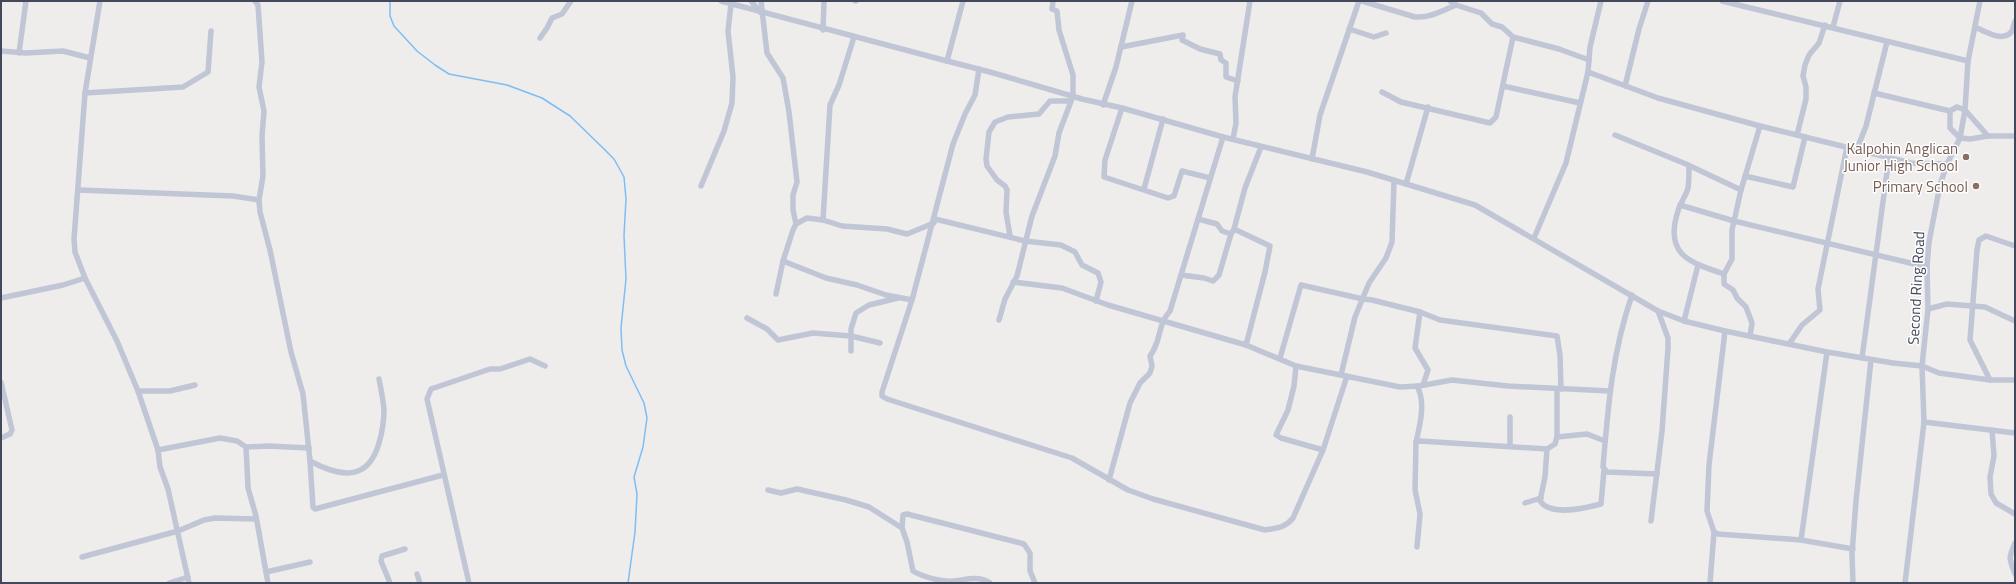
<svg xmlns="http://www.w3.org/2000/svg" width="2016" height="584" font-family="'Titillium Web',sans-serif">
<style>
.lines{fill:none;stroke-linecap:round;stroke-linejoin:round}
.stream{stroke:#7cbef5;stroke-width:1.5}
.minor{stroke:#c0c6d5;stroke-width:5.5}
.education-dot{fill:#8d6e63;stroke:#fff;stroke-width:1.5}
.labels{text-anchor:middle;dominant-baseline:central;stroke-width:3;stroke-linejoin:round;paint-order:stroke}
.education-label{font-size:15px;fill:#785e54;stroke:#fff;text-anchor:end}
.street-label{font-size:15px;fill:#43495b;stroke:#fff}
</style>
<rect width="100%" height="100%" fill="#efecec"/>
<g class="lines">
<polyline class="stream" points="390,1 390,16 394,26 417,51 435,65 449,74 507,85 542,98 570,116 603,148 614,159 624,177 626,199 624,235 626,279 621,328 622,350 626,366 644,403 647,418 643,447 634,477 637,494 635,532 628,583"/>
<g class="minor">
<polyline points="100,1 85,93 74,239 75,252 85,278 117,341 138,391 158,450 160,467 168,489 189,583"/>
<path d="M 255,1 L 258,5 L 262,62 L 259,87 L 264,111 L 262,136 L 263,176 L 259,200 L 260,212 L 270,250 L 291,352 L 303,394 L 310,461 C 340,477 368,482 379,443 C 382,433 384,420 384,409 C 383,399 381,389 379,379"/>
<polyline points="721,1 947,61"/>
<polyline points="751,1 760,12"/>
<polyline points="761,1 767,53 783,78 789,112 797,182 793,195 793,210 796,224"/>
<polyline points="855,1 856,1"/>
<polyline points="963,1 947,61 990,72 1082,99 1122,108 1223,137 1367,172 1475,205 1658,311 1684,321 1725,331 1827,352 1893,363 1922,366 1939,373 1990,380 2015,380"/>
<path d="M 1362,1 L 1415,17 C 1430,18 1442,11 1456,5"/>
<polyline points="1450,1 1456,5 1481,13 1492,24 1502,27 1513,37 1559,49 1589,60"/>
<polyline points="1722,1 1968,61"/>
<polyline points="1833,27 1840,1"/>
<path d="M 1975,27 C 1986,32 2003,43 2012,31 L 2015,21"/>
<polyline points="1349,29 1374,37 1386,33"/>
<polyline points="823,30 824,1"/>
<polyline points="540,38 547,28 552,18 562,14 571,1"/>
<polyline points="1121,47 1183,35 1182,40 1200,49 1220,54 1221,60 1226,63 1226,77 1238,81"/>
<polyline points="1,51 26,53 63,51 90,58"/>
<polyline points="19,53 26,1"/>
<path d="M 979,69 L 975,95 L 965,114 L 953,144 L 912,300 L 882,392 L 882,396 L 887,399 L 1072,458 L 1128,490 L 1153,499 L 1265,530 C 1277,528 1285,528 1293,518 L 1323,450 L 1347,376"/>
<polyline points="1588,72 1590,47 1601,1"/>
<polyline points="1503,86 1580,103"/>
<polyline points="1625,86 1639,29 1648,1"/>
<polyline points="1382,92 1401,102 1490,123 1496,117 1513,37"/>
<polyline points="85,93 183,87 208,72 211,31"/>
<polyline points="1874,93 1950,111 1957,107 1965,110 1988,136"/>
<polyline points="1103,105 1116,67 1132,1"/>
<polyline points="1122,108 1105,160 1104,177 1168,198 1174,196 1182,171 1210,178"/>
<polyline points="1950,111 1950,128 1960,138 1970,139 1988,136 2015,136"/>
<polyline points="1615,135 1686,164 1741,190"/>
<polyline points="1797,135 1806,99 1806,87 1803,76 1805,65 1809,55 1819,43 1825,25"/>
<polyline points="1233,139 1236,123 1235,97 1250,1"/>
<polyline points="1857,149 1866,126 1887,42"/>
<polyline points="1312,159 1320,115 1359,1"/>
<path d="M 1689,166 C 1689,173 1689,181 1688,188 C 1686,196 1680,203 1678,211 C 1664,254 1688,262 1724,274"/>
<polyline points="1745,176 1793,187 1805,137"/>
<polyline points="1406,184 1428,107"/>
<polyline points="701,186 724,131 732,103 733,77 728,31 731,4"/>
<polyline points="1144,189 1163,119"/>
<polyline points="79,190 233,196 259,200"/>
<polyline points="1680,205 1734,221 1927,267"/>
<polyline points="935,219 1025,241 1061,245 1075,252 1082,265 1098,273 1101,282 1096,301"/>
<polyline points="1198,219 1217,224 1222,231 1231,234"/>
<polyline points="823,220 830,105 839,85 854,37"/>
<polyline points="1234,229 1270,246 1265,272 1246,345"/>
<polyline points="1010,236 1006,212 1007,190 1005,186 997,180 987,166 986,159 989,132 995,122 1008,117 1039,114 1050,101 1070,101"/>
<polyline points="1534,238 1566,163 1588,72 1658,98 1760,126 1911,163 1947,164"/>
<polyline points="783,261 826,278 857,285 886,295 912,300"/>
<polyline points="1181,275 1204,278 1213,281 1219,275 1231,234 1234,229 1245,188 1261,147"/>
<polyline points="1013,282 1062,288 1108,305 1246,345 1296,366 1400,387 1419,386 1452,380 1508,386 1610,391"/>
<polyline points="776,294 783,261 793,230 796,224 807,218 823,220 842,226 887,229 907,234 934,223"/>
<path d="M 1632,295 C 1612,353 1608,407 1603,467 L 1607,472 L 1657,474"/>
<polyline points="1,298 63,285 85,278"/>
<polyline points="1928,309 1947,304 1985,307 2015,321"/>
<polyline points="1420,312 1415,348 1428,370 1423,385"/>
<polyline points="747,318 767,329 778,340 813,333 851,336 880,343"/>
<polyline points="999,320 1005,299 1017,276 1032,216 1055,156 1059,133 1073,96 1073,75 1059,30 1057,11 1052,9 1053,1"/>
<polyline points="1684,321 1698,265"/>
<polyline points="1725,331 1709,465 1707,511 1714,532 1718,534 1801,540 1853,549"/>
<polyline points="1750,336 1752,323 1746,307 1737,298 1733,290 1724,284 1724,274 1732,259 1732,230 1741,190 1760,126"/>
<polyline points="1789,344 1802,325 1820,310 1818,289 1847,147"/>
<polyline points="851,351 851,329 856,313 869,305 898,298"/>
<polyline points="1280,358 1301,285 1363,299 1372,300 1420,312 1440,320 1557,336 1560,355 1561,389"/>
<polyline points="1862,358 1889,157"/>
<polyline points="1296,366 1294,386 1288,410 1276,435 1281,438 1323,450"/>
<polyline points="1341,375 1355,317 1369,283 1386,258 1392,242 1394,181"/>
<polyline points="1990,380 1970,340 1977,250 1979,240 1986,236 2015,246"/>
<polyline points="1,382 12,430 10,434 1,438"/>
<path d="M 1417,386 C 1426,402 1420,425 1416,442 L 1420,441 L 1547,449 L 1555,444 L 1557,437 L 1557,389"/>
<polyline points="138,391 170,391 195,385"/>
<polyline points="1510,417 1510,446"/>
<polyline points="1924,422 2015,433"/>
<polyline points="1992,430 1994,456 1990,477 1991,494 1996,503 2015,514"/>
<polyline points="1557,437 1587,434 1605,441"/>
<polyline points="1416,442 1415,490 1420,514 1417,547"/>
<polyline points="246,447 248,488 256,516 268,583"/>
<path d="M 1547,449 L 1545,477 L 1540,501 C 1551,517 1586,508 1601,504 L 1604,470"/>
<polyline points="158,450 220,438 237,441 246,447 268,446 309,448"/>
<polyline points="310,461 313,507 315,509 443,475"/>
<path d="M 1109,480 L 1130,403 L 1140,383 L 1150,373 L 1152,366 L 1150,356 C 1162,340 1157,325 1170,311 L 1223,137"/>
<polyline points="768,490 781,493 797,489 846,500 869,507 902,528"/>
<polyline points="1525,503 1541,498"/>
<polyline points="1651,521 1662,431 1668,348 1668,338 1658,311"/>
<polyline points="1801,540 1827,352"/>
<path d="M 2015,543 C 2008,559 2009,558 2015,574"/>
<polyline points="82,557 178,531 204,520 215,518 256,519"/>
<polyline points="266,572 310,562"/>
<polyline points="417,574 420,583"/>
<polyline points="169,583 188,577"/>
<polyline points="390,583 381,561 382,556 405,549"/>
<polyline points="469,583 427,399 431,389 490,369 500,369 530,359 545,366"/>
<path d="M 990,583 C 979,575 965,580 953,581 C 942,582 923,577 913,571 L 907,542 L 902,528 L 903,515 L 907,514 L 1024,544 L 1030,553 L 1030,571 L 1035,583"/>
<polyline points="1710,583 1714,532"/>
<polyline points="1853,583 1852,554 1856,501 1871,360"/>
<polyline points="1905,583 1924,422 1922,366 1928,309 1927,267 1929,242 1940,185 1947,164 1960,138 1965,110 1968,61 1980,1"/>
</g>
</g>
<g class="education-dot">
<circle cx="1966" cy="157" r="4"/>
<circle cx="1976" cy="186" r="4"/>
</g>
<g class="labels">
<g class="education-label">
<text x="1958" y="148">Kalpohin Anglican<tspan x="1958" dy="17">Junior High School</tspan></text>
<text x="1968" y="186">Primary School</text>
</g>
<g class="street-label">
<text transform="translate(1916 288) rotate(-87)">Second Ring Road</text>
</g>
</g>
<rect width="2016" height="584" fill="none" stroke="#43495b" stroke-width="4"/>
</svg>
